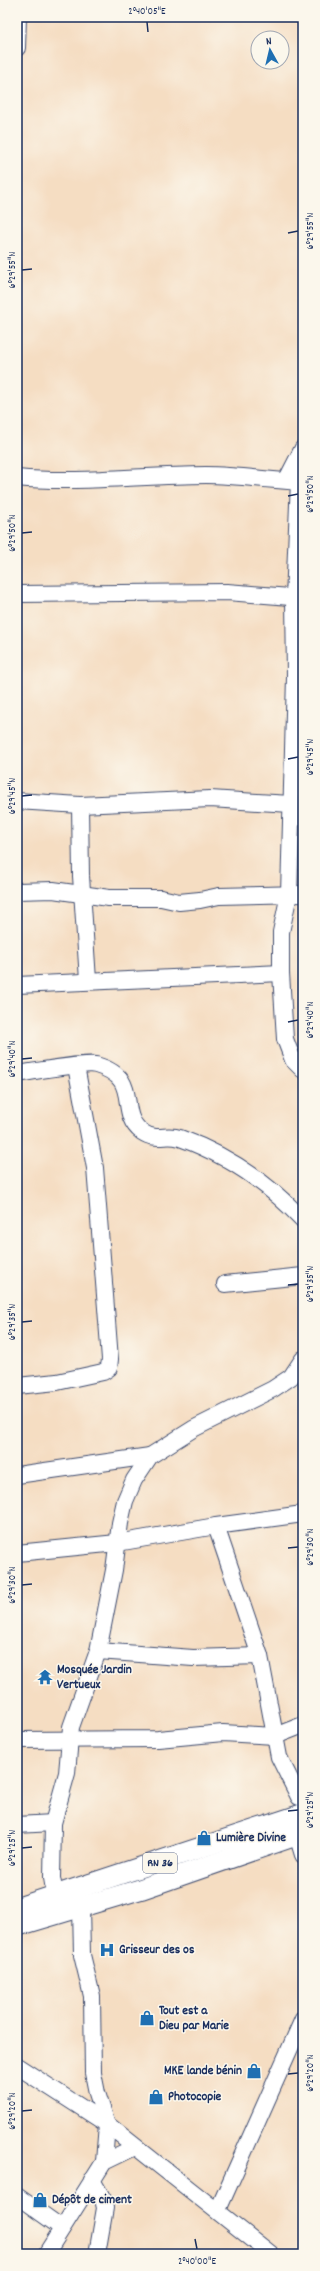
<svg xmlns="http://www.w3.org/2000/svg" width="320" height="2271" font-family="Dekko,sans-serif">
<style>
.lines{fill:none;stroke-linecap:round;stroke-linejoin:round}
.minor-casing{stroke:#3c496d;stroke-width:18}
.major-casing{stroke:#3c496d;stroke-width:22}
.minor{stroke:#fff;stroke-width:16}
.major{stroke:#fff;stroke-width:20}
.ticks{fill:none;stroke:#1b2f5e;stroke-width:1.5}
.labels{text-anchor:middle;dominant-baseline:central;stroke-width:3;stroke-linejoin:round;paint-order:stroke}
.shield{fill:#fbf7ec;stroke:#5e6b89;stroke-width:1}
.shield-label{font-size:12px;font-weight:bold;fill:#1b2f5e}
.poi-label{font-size:13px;font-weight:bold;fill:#1b2f5e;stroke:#fbf7ec;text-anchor:start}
.neatline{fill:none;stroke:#1b2f5e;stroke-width:1.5}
.ticks-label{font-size:10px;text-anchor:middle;fill:#1b2f5e}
</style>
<rect width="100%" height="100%" fill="#fbf7ec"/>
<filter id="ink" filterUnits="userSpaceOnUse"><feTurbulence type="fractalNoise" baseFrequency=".025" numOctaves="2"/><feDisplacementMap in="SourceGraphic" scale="8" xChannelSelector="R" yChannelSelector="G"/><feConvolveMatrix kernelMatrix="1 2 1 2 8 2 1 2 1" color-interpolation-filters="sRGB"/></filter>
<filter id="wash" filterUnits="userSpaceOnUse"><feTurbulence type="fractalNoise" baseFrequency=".012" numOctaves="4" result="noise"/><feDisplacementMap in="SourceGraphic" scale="16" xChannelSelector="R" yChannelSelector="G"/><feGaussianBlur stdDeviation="0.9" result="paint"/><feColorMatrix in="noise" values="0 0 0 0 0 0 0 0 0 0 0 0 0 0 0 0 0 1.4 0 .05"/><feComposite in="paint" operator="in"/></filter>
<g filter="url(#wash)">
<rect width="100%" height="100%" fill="#f5ddc2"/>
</g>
<g filter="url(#ink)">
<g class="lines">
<g class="minor-casing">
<g id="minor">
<polyline points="17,48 18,17"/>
<path d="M 17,478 C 79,484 143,475 206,475 C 239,475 271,481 303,482"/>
<polyline points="287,479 303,448"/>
<polyline points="299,481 294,598 295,677 289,894 281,932 281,973 285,1039 293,1060 303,1070"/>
<polyline points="17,594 227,592 303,598"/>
<polyline points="17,801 80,805 210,799 291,804"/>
<polyline points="80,805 81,876 88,980"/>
<polyline points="17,891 53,890 109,898 161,898 179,902 200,900 219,896 303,894"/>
<polyline points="17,985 281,973"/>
<path d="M 17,1074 C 31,1072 86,1062 96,1065 C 144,1079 115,1112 142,1132 C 157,1142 166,1133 180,1138 C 228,1155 268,1183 303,1220"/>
<polyline points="225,1284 303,1276"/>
<polyline points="17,1386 57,1382 103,1372 109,1368 110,1359 95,1168 76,1066"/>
<polyline points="17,1475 150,1456"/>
<polyline points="216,1526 260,1656 279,1757 299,1797"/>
<polyline points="17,1553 117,1543 216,1526 303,1514"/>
<polyline points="98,1651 193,1658 260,1656"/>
<polyline points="17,1740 158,1739 223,1733 275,1736 303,1725"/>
<polyline points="17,1825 53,1823"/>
<polyline points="297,1835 303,1855"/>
<polyline points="55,1895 52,1878 53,1823 67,1773 71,1727 98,1651 114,1570 120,1523 125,1501 134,1480 150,1456 193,1429 273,1389 291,1377 303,1359"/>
<polyline points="81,1905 82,1955 92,1996 93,2073 97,2093 107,2124 104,2162"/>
<polyline points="17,2066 107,2124 271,2254"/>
<polyline points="92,2180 103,2199 105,2208 97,2254"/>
<polyline points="17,2196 62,2228"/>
<polyline points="218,2210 303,2019"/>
<polyline points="46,2254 104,2162 135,2147"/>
</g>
</g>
<g class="major-casing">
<g id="major">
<polyline points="17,1908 303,1814"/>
<polyline points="17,1926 141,1889 303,1833"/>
</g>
</g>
<use href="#minor" class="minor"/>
<use href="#major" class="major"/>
</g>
</g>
<path class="ticks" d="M 147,22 L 148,32M 288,233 L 298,231M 22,270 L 32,269M 288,496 L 298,494M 22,533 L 32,532M 288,759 L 298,757M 22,796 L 32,795M 288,1022 L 298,1020M 22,1059 L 32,1058M 288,1285 L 298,1284M 22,1322 L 32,1321M 288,1548 L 298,1547M 22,1585 L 32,1584M 288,1811 L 298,1810M 22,1848 L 32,1847M 288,2074 L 298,2073M 22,2111 L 32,2110M 195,2239 L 197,2249"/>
<defs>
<g id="temple-bare" transform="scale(1.2)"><path d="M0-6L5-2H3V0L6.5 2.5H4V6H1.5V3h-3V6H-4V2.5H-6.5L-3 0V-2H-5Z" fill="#1f6fb2" stroke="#fbf7ec" stroke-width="2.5" paint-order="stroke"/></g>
<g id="shop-bare" transform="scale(1.2)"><path d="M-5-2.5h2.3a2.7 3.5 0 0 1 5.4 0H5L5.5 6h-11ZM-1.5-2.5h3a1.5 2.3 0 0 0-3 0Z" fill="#1f6fb2" stroke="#fbf7ec" stroke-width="2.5" paint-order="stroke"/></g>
<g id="hospital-bare" transform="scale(1.2)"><path d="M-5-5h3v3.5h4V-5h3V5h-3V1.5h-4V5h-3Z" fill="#1f6fb2" stroke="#fbf7ec" stroke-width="2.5" paint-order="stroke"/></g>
</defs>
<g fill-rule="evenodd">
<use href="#temple-bare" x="45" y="1677"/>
<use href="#shop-bare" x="204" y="1838"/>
<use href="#hospital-bare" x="107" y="1950"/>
<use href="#shop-bare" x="147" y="2018"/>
<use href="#shop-bare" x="254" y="2071"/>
<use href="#shop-bare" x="156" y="2097"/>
<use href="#shop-bare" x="40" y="2200"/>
</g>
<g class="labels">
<rect class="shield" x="143" y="1853" width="34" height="20" rx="3"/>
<g class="shield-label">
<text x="160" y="1863">RN 36</text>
</g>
<g class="poi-label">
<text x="57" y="1670">Mosquée Jardin<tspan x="57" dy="15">Vertueux</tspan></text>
<text x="216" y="1838">Lumière Divine</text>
<text x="119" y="1950">Grisseur des os</text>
<text x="159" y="2011">Tout est a<tspan x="159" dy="15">Dieu par Marie</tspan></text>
<text x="242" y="2071" text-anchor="end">MKE lande bénin</text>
<text x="168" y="2097">Photocopie</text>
<text x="52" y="2200">Dépôt de ciment</text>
</g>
</g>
<rect width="320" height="2271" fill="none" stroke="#fbf7ec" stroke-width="44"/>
<g transform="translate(270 50) rotate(352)"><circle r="19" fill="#fbf7ec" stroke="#a1a7b3"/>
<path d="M0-3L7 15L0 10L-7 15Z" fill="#1f6fb2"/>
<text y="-6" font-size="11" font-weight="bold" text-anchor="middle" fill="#1b2f5e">N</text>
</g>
<rect x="22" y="22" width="276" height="2227" class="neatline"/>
<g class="ticks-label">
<text x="147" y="14">2°40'05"E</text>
<text transform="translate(309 231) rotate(-90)" y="4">6°29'55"N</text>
<text transform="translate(11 270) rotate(-90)" y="4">6°29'55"N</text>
<text transform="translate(309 494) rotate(-90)" y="4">6°29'50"N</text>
<text transform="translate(11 533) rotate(-90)" y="4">6°29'50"N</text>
<text transform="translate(309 757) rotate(-90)" y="4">6°29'45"N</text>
<text transform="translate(11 796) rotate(-90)" y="4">6°29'45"N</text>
<text transform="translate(309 1020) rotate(-90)" y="4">6°29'40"N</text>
<text transform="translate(11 1059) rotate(-90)" y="4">6°29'40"N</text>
<text transform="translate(309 1284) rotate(-90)" y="4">6°29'35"N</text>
<text transform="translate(11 1322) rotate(-90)" y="4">6°29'35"N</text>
<text transform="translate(309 1547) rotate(-90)" y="4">6°29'30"N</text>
<text transform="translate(11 1585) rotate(-90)" y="4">6°29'30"N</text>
<text transform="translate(309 1810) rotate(-90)" y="4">6°29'25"N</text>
<text transform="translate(11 1848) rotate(-90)" y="4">6°29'25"N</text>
<text transform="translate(309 2073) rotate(-90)" y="4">6°29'20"N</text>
<text transform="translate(11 2111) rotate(-90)" y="4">6°29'20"N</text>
<text x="197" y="2264">2°40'00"E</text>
</g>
</svg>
